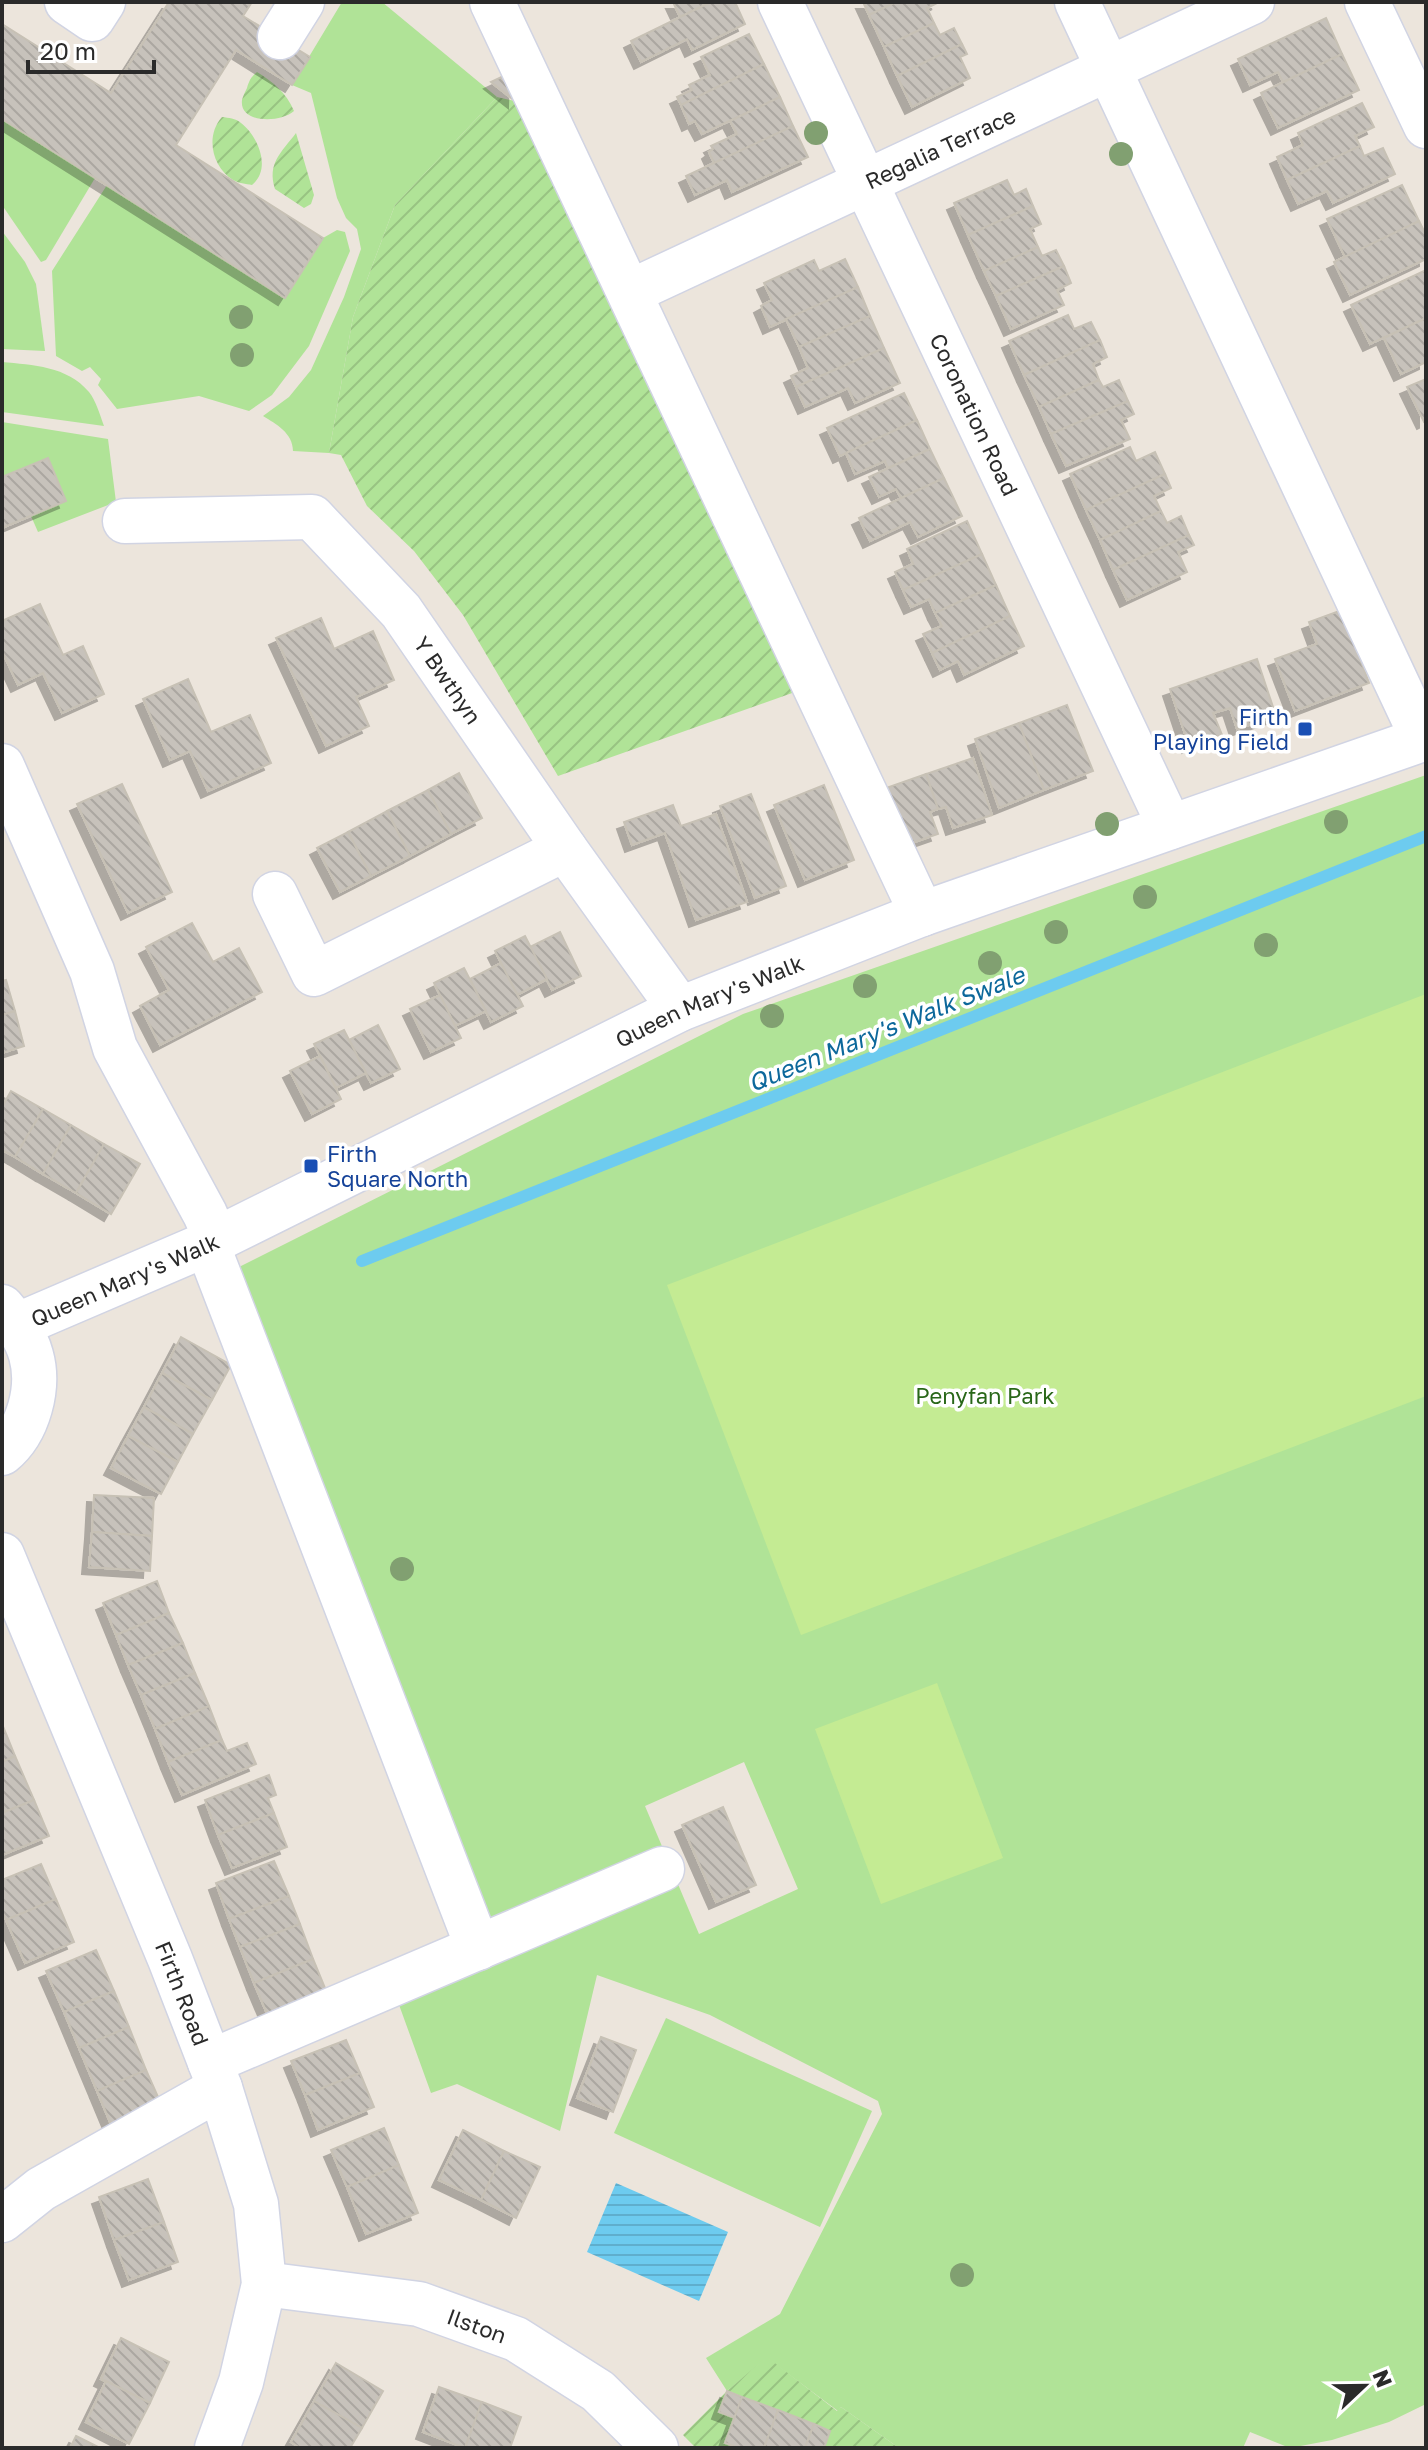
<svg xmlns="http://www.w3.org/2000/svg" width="1428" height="2450" font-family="'Golos Text',sans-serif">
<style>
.grass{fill:#b0e397;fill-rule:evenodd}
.garden{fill:url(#garden-furrows)}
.pitch{fill:#c4eb93}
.water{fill:url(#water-rules)}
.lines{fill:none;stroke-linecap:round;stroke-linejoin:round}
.stream{stroke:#6dcbef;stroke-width:12}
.building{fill:url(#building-back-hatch);stroke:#c7c1b5;stroke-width:2;filter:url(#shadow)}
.minor-casing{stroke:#d1d4e3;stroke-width:47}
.minor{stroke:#fff;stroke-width:44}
.tree{fill:#81a071}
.transit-dot{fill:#1a4fb4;stroke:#fff;stroke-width:3}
.labels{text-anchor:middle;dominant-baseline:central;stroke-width:7;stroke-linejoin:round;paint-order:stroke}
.street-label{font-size:22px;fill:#2a2a2a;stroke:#fff}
.transit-label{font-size:22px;fill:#164399;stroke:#fff;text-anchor:end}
.park-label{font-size:22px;fill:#296719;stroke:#fff}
.water-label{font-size:24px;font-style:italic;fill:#0c689b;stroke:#fff}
</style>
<defs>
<pattern id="garden-furrows" width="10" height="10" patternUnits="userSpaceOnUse" patternTransform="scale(2)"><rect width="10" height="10" fill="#b0e397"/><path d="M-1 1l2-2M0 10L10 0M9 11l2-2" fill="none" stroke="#98c382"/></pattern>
<pattern id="water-rules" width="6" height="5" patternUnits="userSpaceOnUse" patternTransform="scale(2)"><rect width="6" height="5" fill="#6dcbef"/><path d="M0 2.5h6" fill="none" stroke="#5faecd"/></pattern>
<pattern id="building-back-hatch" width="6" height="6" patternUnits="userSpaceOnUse" patternTransform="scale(2)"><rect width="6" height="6" fill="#c7c2bb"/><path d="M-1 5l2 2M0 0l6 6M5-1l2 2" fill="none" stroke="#aba7a1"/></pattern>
<filter id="shadow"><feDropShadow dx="-7" dy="7" stdDeviation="0" flood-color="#0004"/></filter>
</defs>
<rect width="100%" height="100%" fill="#ece5dc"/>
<g class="grass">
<path d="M 342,2 L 382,2 L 497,97 L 395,205 L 353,317 L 329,453 L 293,451 C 293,433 276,424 263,416 L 289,397 L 311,370 L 344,297 L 361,249 L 357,229 L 346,218 L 337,198 L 311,93 L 292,85 Z"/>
<polygon points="2,119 95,178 46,260 41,262 2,205"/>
<polygon points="107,185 284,298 323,238 337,230 345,232 350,251 309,346 272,395 249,411 199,396 117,409 98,385 101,379 90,367 82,371 56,356 52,271"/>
<polygon points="2,231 25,262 36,284 45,351 2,349"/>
<path d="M 2,362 C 33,365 67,366 89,392 C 96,401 100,415 104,426 L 2,412 Z"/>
<polygon points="2,422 108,439 116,502 38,532 31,516 65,501 48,458 2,477"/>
<path d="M 1426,775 L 1426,2404 L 1389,2422 L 1332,2440 L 1290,2448 L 1250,2432 L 1243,2448 L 899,2448 L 841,2407 L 838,2411 L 767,2358 L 727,2391 L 706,2358 L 780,2314 L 882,2114 L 878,2101 L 710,2015 L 597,1975 L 560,2131 L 457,2084 L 431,2093 L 398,2002 L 497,1962 L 229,1272 L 743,1014 ZM 744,1762 L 798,1889 L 699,1934 L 645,1806 Z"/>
<polygon points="666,2018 872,2111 820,2227 614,2133"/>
</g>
<g class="garden">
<path d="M 257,72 C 273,82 286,92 294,111 C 281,123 239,124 242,100 C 243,96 245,92 247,88 C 249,81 251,77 257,72 Z"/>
<polygon points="497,97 515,101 795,692 558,776 463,615 414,551 367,506 341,455 329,453 353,317 395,205"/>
<path d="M 222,117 C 229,118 235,118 241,123 C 258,136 272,169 252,185 C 246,184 238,183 233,180 C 212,167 205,136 222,117 Z"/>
<path d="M 296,133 L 314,195 L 311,204 L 304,208 L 275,189 C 267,163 281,153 296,133 Z"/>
<polygon points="767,2357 837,2411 841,2407 899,2448 824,2448 830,2431 728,2391 720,2412 735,2418 725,2442 739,2448 696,2448 683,2435 727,2391"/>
</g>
<g class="pitch">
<polygon points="1426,994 1426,1396 801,1635 667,1285"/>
<polygon points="937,1683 1003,1858 881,1904 815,1729"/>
</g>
<polygon class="water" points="616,2183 728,2232 699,2301 587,2252"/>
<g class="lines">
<polyline class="stream" points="362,1261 1426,836"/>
</g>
<g class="building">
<polygon points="169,2 252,2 243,16 310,57 292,85 236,50 176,145 323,238 285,298 2,119 2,24 111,93"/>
<polygon points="673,2 711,2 680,17"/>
<polygon points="711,2 735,2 745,24 692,50 687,39 641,62 631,41"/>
<polygon points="863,2 896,2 869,15"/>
<polygon points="896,2 939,2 927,8 934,23 884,47 869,15"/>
<polygon points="1326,18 1342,54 1283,82 1278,72 1250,85 1238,59"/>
<polygon points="934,23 940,35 954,28 962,44 897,76 884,47"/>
<polygon points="749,34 764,64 681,105 677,97 692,90 689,85 710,75 701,57"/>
<polygon points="962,44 967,54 960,57 970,78 912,107 897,76"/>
<polygon points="1342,54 1359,90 1278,128 1261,93"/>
<polygon points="764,64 780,97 702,134 695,121 689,124 681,105"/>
<polygon points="516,70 515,101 491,82"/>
<polygon points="780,97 793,126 714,163 709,152 713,149 711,146 737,134 730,121"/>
<polygon points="1362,103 1374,127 1355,136 1360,146 1287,180 1277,157 1303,145 1298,133"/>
<polygon points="793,126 808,157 732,192 727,180 695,195 686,176"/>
<polygon points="1360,146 1364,156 1383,148 1395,174 1333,203 1327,191 1298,204 1287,180"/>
<polygon points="1007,180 1014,195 1026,189 1033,206 968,235 954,203"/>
<polygon points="1402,185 1419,221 1345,257 1327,219"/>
<polygon points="1033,206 1041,224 1030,229 1038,247 984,271 968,235"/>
<polygon points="1419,221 1426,235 1426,259 1350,295 1334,262"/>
<polygon points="1038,247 1042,256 1056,250 1064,266 996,296 984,271"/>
<polygon points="845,259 858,287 770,327 761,306 772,300 764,283 814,260 819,271"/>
<polygon points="1064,266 1071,283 1057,290 1064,305 1011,329 996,296"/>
<polygon points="1426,270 1426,318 1370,344 1351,305"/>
<polygon points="858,287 870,316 799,347 786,319"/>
<polygon points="1068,315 1074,329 1091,322 1100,340 1024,375 1009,341"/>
<polygon points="870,316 884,348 796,387 791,376 808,368 799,347"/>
<polygon points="1426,318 1426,362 1401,374 1384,338"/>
<polygon points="1100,340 1107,357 1093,364 1099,380 1039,407 1024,375"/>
<polygon points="884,348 900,383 855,403 848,388 805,407 796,387"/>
<polygon points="1426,379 1426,421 1424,422 1407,387"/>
<polygon points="1099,380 1103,387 1119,380 1128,401 1051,434 1039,407"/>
<polygon points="904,393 917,420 840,456 827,428"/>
<polygon points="1128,401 1134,414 1121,420 1130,439 1066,466 1051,434"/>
<polygon points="917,420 930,449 888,468 885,461 855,474 846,453"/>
<polygon points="1130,447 1136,461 1155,452 1165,474 1086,510 1070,474"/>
<polygon points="930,449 944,478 901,498 896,489 879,497 869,477"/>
<polygon points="48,458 66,501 2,528 2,477"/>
<polygon points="1165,474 1171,488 1154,496 1161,511 1100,540 1086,510"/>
<polygon points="944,478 962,516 918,537 910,522 870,541 859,518"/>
<polygon points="1161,511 1167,523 1181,516 1189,535 1113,570 1100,540"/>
<polygon points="967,521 982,554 903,590 895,572 913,564 907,549"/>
<polygon points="1189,535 1194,545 1178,552 1187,572 1127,600 1113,570"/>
<polygon points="982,554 996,585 935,613 929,599 911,607 903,590"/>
<polygon points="996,585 1010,616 932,653 923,634 942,626 935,613"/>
<polygon points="40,604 63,655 83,646 104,694 62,713 43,673 18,685 2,651 2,621"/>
<polygon points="1342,610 1369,683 1295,711 1275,659 1317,644 1309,622"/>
<polygon points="1010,616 1024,646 964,675 958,661 940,670 932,653"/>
<polygon points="321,618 334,649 373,631 394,680 356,697 369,726 326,746 276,638"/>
<polygon points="1257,659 1276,716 1237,729 1230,708 1213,713 1222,735 1189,746 1170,689"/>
<polygon points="188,679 211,732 250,715 271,763 208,791 190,751 170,760 143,699"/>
<polygon points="1067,705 1093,771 1044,790 1019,723"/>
<polygon points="1019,723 1044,790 999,808 975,739"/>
<polygon points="973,758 992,815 953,828 946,807 938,809 926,774"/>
<polygon points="459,773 482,818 451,834 428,790"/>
<polygon points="926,774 938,809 930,812 938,834 906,845 886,788"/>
<polygon points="122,784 172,892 128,913 77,804"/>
<polygon points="824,785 854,860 805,880 774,805"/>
<polygon points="428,790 451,834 410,856 387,811"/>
<polygon points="751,794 786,886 755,898 720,806"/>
<polygon points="673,805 681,826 716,814 747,902 696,920 665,833 632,845 624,822"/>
<polygon points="387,811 410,856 371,876 348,832"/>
<polygon points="348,832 371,876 340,892 317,848"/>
<polygon points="192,923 213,962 239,948 262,992 160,1045 140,1006 169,990 146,947"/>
<polygon points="560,932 581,976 552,990 530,947"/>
<polygon points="525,936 547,979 517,995 495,951"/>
<polygon points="501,963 523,1006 491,1022 470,979"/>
<polygon points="464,968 486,1011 455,1026 434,983"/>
<polygon points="6,980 15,1011 2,1015 2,981"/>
<polygon points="440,995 461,1038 431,1052 410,1009"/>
<polygon points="15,1011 24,1046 2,1053 2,1015"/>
<polygon points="378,1025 400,1069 371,1083 349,1040"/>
<polygon points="344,1030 366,1073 336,1088 314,1044"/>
<polygon points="320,1056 341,1099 312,1114 290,1071"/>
<polygon points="11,1091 43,1109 15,1157 2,1150 2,1107"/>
<polygon points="43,1109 71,1125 43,1174 15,1157"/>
<polygon points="71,1125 104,1144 76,1193 43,1174"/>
<polygon points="104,1144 140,1164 111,1214 76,1193"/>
<polygon points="181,1337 231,1365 212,1400 162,1373"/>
<polygon points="162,1373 212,1400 193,1434 144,1407"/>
<polygon points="144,1407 193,1434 178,1462 128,1436"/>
<polygon points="128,1436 178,1462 161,1494 111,1468"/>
<polygon points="94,1495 154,1498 152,1536 92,1532"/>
<polygon points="92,1532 152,1536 150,1571 89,1567"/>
<polygon points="157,1581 169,1613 116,1635 103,1603"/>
<polygon points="169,1613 183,1643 128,1665 116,1635"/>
<polygon points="183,1643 195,1673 141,1695 128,1665"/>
<polygon points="195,1673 209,1706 155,1729 141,1695"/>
<polygon points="209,1706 222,1740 168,1762 155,1729"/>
<polygon points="2,1724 15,1756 2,1762"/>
<polygon points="222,1740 227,1751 247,1743 256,1764 182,1795 168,1762"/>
<polygon points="15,1756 34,1800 2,1813 2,1762"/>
<polygon points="269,1775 276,1795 268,1798 274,1813 218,1835 205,1800"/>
<polygon points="34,1800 49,1836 2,1855 2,1813"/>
<polygon points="723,1807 756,1885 716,1902 682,1825"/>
<polygon points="274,1813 287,1847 232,1868 218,1835"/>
<polygon points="274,1861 289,1896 229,1919 216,1883"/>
<polygon points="41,1864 56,1899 6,1920 2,1911 2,1880"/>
<polygon points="289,1896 300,1924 240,1947 229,1919"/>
<polygon points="56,1899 74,1942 25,1963 6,1920"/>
<polygon points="300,1924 313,1959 254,1983 240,1947"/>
<polygon points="96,1950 114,1991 64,2012 46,1971"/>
<polygon points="313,1959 327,1993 268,2016 254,1983"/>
<polygon points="114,1991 129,2027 79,2048 64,2012"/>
<polygon points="129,2027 146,2070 97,2091 79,2048"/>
<polygon points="601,2037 636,2050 613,2112 577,2098"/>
<polygon points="346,2040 360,2073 305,2095 291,2061"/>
<polygon points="146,2070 162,2106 112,2127 97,2091"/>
<polygon points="360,2073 374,2107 318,2130 305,2095"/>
<polygon points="384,2128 399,2165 347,2187 331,2150"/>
<polygon points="463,2130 504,2151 481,2200 439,2180"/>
<polygon points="504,2151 540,2167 516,2218 481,2200"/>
<polygon points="399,2165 418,2213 366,2234 347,2187"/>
<polygon points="148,2179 164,2222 114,2240 99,2197"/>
<polygon points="164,2222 178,2262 129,2280 114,2240"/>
<polygon points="121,2338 169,2362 150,2403 101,2379"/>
<polygon points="336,2363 383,2391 362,2428 314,2401"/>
<polygon points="106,2381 150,2403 129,2444 86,2422"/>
<polygon points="439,2387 482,2402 465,2448 423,2432"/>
<polygon points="727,2391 742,2397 735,2418 719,2412"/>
<polygon points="742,2397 778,2410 764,2448 739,2448 725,2443"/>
<polygon points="314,2401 362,2428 350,2448 300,2448 291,2442"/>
<polygon points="482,2402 521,2417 510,2448 465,2448"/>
<polygon points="778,2410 814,2424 805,2448 764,2448"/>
<polygon points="814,2424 830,2431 824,2448 805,2448"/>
<polygon points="76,2436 100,2448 70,2448"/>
</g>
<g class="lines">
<g class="minor-casing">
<g id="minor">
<polyline points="67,2 92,19 103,2"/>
<polyline points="492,2 922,914"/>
<path id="s1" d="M 780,2 L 1170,827"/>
<polyline points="1077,2 1423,739"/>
<polyline points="1367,2 1426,126"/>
<polyline points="280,37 302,2"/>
<path id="s2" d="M 630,292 L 1252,2"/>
<path id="s3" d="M 125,521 L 312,517 L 401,611 L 565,849 L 680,1009"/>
<polyline points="2,766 92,971 115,1048 205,1214 216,1239"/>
<polyline points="275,894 314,974 565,849"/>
<polyline points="207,1244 478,1948"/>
<path d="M 2,1307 C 14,1321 26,1336 31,1355 C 40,1387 29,1431 2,1453"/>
<path id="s4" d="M 18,1325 L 207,1244 L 680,1009 L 922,914 L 1426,738"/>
<path id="s5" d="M 2,1555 L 170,1959 L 220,2088 L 256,2204 L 264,2284 L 241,2382 L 217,2448"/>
<polyline points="210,2062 662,1869"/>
<polyline points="2,2220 41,2189 220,2088"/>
<path id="s6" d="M 264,2284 L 419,2304 L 516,2339 L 598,2391 L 656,2448"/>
</g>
</g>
<use href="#minor" class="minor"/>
</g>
<g class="tree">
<circle cx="816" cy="133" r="12"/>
<circle cx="1121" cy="154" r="12"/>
<circle cx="241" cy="317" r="12"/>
<circle cx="242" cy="355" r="12"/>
<circle cx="1336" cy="822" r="12"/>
<circle cx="1107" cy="824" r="12"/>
<circle cx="1145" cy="897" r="12"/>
<circle cx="1056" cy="932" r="12"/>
<circle cx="1266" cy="945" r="12"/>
<circle cx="990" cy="963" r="12"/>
<circle cx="865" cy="986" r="12"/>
<circle cx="772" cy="1016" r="12"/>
<circle cx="402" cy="1569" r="12"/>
<circle cx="962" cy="2275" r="12"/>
</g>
<g class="transit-dot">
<rect x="1297" y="721" width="16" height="16" rx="4"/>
<rect x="303" y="1158" width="16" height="16" rx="4"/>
</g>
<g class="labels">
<g class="street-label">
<text stroke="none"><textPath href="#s2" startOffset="342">Regalia Terrace</textPath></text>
<text stroke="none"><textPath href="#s1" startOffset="456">Coronation Road</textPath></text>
<text stroke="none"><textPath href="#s3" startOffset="400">Y Bwthyn</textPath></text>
<text stroke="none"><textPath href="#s4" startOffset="764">Queen Mary's Walk</textPath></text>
<text stroke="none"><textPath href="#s4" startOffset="116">Queen Mary's Walk</textPath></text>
<text stroke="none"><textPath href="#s5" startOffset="474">Firth Road</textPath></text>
<text stroke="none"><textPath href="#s6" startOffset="218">Ilston</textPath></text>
</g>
<g class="transit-label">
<text x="1289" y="716">Firth<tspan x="1289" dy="25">Playing Field</tspan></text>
<text x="327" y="1153" text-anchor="start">Firth<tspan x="327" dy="25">Square North</tspan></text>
</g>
<g class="park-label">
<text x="985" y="1395">Penyfan Park</text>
</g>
<g class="water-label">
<text transform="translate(886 1028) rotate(-22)">Queen Mary's Walk Swale</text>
</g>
</g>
<rect width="1428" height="2450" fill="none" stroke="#2a2a2a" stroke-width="8"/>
<g transform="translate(1364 2386) rotate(68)" stroke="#ffffff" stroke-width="6" paint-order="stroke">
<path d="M0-6L14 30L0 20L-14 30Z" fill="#2a2a2a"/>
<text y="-12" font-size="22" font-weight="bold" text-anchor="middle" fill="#2a2a2a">N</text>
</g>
<path d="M28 60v12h126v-12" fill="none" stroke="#2a2a2a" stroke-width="4"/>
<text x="40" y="60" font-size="24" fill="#2a2a2a" stroke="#ffffff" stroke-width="6" paint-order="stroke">20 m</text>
</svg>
